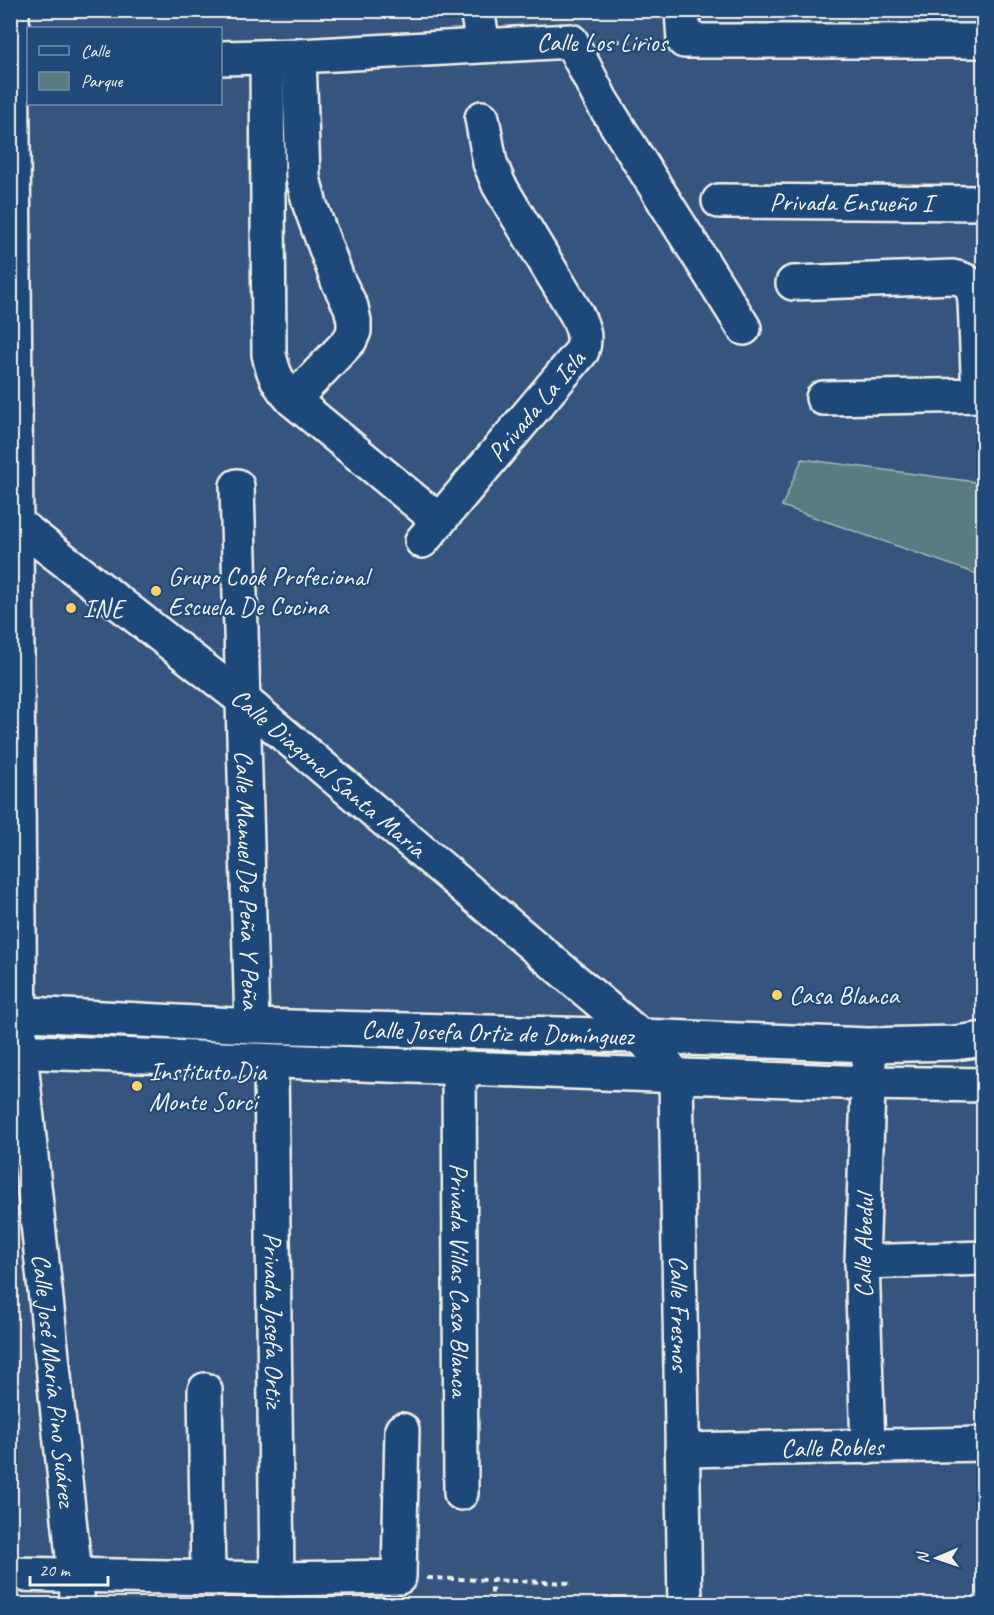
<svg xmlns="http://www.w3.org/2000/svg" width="994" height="1615" font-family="Caveat,sans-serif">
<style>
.green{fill:#597c81;stroke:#a6b6b4;stroke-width:1.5}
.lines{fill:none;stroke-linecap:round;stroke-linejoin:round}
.minor-casing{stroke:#f4f1e8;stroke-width:38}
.path{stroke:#f4f1e8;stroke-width:4;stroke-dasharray:6 4.5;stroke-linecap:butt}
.minor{stroke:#1f4a7a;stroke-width:33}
.poi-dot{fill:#ffd166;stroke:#1f4a7a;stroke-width:2}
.labels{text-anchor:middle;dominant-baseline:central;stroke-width:4.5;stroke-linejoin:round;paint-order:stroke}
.street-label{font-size:26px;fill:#f4f1e8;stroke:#1f4a7a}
.poi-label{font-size:26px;fill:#f4f1e8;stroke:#1f4a7a;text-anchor:start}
</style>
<rect width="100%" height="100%" fill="#35557e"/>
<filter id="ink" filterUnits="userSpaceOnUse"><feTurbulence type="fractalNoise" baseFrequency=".0167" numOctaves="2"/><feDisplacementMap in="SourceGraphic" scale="12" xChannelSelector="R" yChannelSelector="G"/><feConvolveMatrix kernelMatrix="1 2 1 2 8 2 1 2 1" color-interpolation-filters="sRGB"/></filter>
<g filter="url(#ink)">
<polygon class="green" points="802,459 983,483 983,576 782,506"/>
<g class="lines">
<g class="minor-casing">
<g id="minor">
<path id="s1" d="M 12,10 L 20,1052 L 78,1604"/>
<polyline points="477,10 483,44"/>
<polyline points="682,10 684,41 984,41"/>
<path d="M 267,57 L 269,354 C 273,374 279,386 293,400 L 438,520"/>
<polyline points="220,58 299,56 571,41 601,100 744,328"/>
<path id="s2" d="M 719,201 L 984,203"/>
<path d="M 793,283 L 953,277 C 969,279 973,286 975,301 L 979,395"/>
<polyline points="823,398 984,395"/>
<polyline points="293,400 350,340 354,331 354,321 351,307 338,281 310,205 303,178 299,56"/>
<path id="s3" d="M 237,486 L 252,1026"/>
<path id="s4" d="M 10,518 L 242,699 L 640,1036 L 676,1075 L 685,1604"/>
<path id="s5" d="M 422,541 L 582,351 C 587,336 582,326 576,313 L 499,185 L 490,163 L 482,118"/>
<path id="s6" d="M 10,1013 L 252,1026 L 640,1036 L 868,1045 L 955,1043 L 984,1039"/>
<polyline points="10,1051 869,1083 984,1085"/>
<path id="s7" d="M 271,1062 L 277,1579"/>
<path id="s8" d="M 459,1067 L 461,1493"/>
<polyline points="862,1262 984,1258"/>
<polyline points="205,1390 208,1577"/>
<path id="s9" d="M 868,1447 L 862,1262 L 869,1062"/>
<path id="s10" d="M 682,1450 L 984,1444"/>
<polyline points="10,1574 277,1579 399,1577 402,1430"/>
</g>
</g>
<g class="path">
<polyline points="604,41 656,41"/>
<polyline points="427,1578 573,1583"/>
<polyline points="492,1604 492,1581"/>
</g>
<use href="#minor" class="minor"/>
</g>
</g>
<g class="poi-dot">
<circle cx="156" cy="591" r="6"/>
<circle cx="71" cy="608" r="6"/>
<circle cx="777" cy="995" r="6"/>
<circle cx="137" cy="1086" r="6"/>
</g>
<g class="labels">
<g class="street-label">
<text x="602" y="42">Calle Los Lirios</text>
<text stroke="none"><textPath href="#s2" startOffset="132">Privada Ensueño I</textPath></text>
<text stroke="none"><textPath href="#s5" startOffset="177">Privada La Isla</textPath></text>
<text stroke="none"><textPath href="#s4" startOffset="408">Calle Diagonal Santa María</textPath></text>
<text stroke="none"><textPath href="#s3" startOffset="394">Calle Manuel De Peña Y Peña</textPath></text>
<text stroke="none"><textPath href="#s6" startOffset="488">Calle Josefa Ortiz de Domínguez</textPath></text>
<text stroke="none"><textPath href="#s9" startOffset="201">Calle Abedul</textPath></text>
<text stroke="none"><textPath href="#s8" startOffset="213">Privada Villas Casa Blanca</textPath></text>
<text stroke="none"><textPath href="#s4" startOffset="1107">Calle Fresnos</textPath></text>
<text stroke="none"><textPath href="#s7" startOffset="258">Privada Josefa Ortiz</textPath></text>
<text stroke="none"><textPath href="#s1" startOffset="1372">Calle José María Pino Suárez</textPath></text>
<text stroke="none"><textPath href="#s10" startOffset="150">Calle Robles</textPath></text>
</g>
<g class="poi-label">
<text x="168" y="576">Grupo Cook Profecional<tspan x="168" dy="30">Escuela De Cocina</tspan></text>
<text x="83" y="608">INE</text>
<text x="789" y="995">Casa Blanca</text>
<text x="149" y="1071">Instituto Dia<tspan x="149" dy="30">Monte Sorci</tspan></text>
</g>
</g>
<rect width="994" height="1615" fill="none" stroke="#1f4a7a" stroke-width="36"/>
<rect x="18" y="18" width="958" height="1579" fill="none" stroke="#f4f1e8" stroke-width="2" filter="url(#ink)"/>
<rect x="27" y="27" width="195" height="78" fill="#1f4a7a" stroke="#748da6" stroke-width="1.5"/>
<rect x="39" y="46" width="30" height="9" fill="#1f4a7a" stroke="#748da6" stroke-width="1.5"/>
<text x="81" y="57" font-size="18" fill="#f4f1e8">Calle</text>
<rect x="39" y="72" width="30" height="18" fill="#597c81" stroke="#748da6" stroke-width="1.5"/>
<text x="81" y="87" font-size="18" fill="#f4f1e8">Parque</text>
<g transform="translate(937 1558) rotate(268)" stroke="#1f4a7a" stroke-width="4.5" paint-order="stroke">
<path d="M0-4.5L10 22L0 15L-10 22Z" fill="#f4f1e8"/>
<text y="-9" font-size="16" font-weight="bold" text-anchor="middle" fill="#f4f1e8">N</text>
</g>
<path d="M30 1576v9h78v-9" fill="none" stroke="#f4f1e8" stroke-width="3"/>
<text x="39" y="1576" font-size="18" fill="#f4f1e8" stroke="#1f4a7a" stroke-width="4.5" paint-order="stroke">20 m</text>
</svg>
